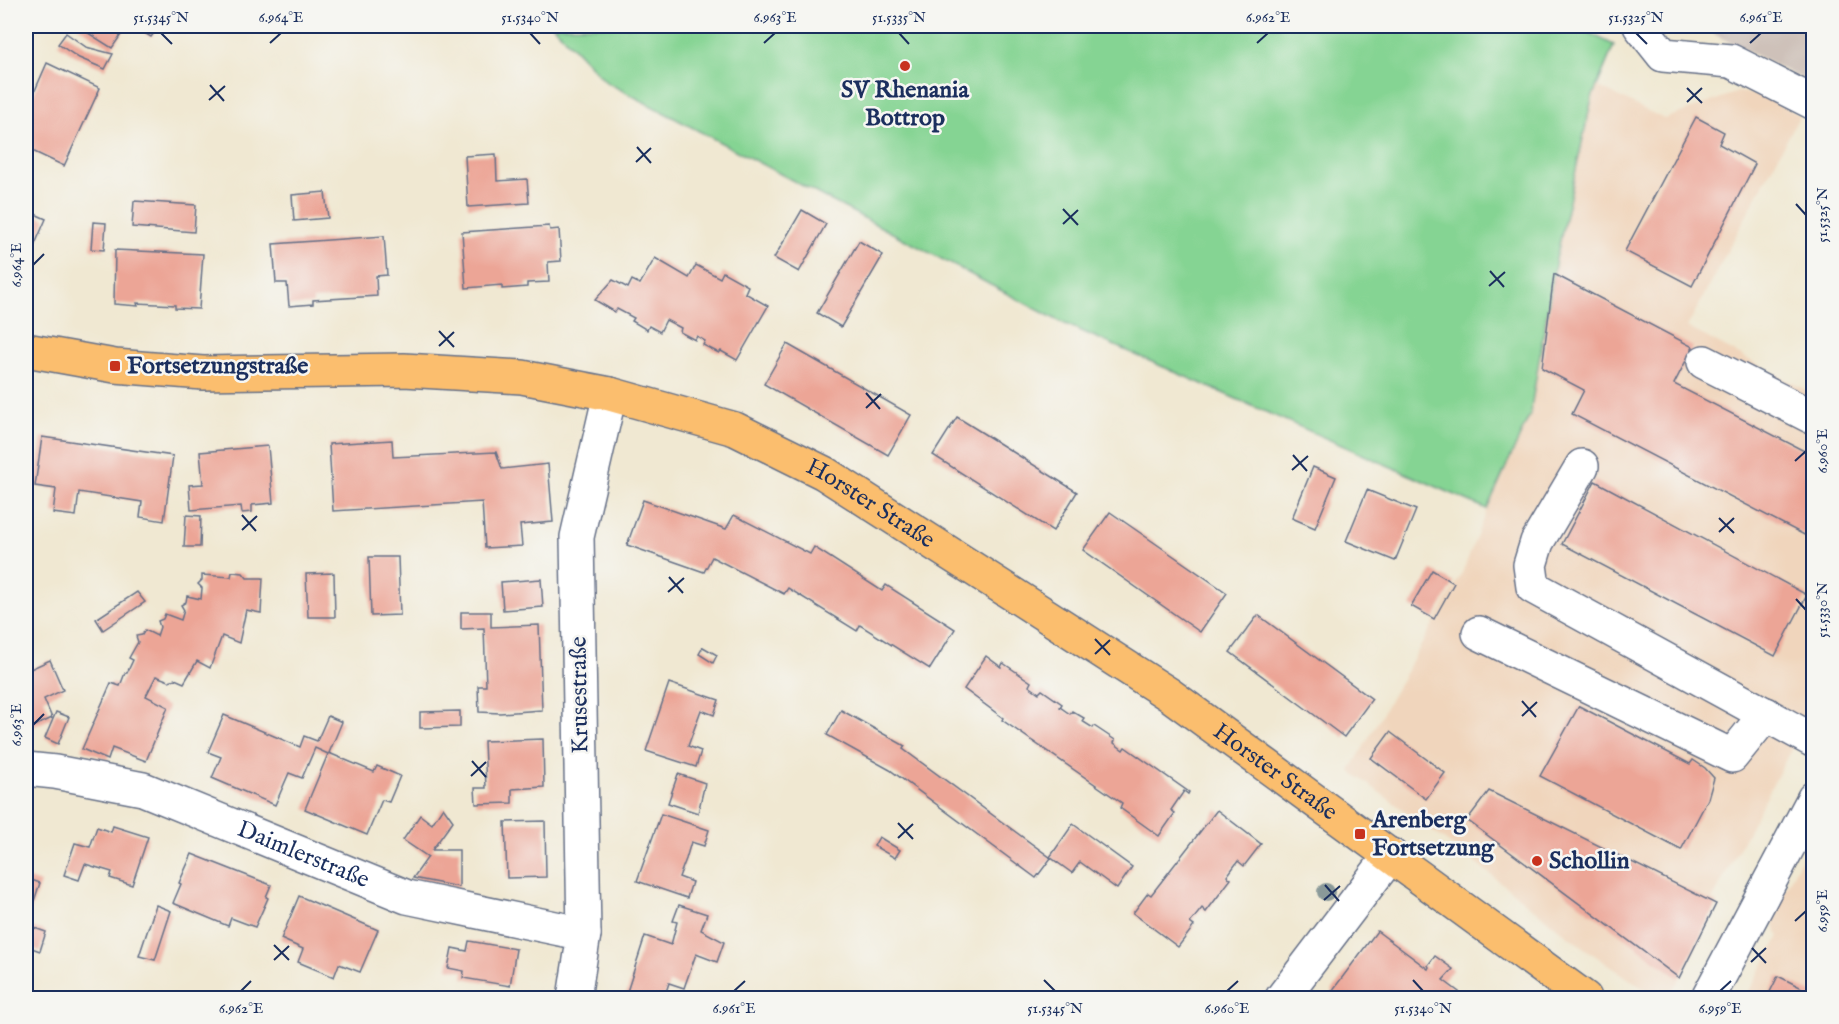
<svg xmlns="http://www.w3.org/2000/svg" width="1839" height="1024" font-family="'IM FELL English',serif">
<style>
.built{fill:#f0d5bc}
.industrial{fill:#cec1b9}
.green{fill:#85d493;stroke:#508278;stroke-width:1.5}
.building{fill:#eca596}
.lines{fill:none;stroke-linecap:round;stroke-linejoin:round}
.minor-casing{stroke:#667087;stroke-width:36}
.major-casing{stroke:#667087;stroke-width:36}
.minor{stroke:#fff;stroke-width:33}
.major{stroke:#fbbe6e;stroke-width:33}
.tree{fill:#8a9999}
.ticks{fill:none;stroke:#1b2f5e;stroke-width:2}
.poi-dot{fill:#c8321e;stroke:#f6f6f2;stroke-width:2}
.labels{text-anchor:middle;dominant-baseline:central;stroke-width:5;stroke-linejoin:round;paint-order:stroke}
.poi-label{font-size:24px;font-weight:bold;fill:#1b2f5e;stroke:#f6f6f2;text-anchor:start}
.street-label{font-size:24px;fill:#1b2f5e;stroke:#f6f6f2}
.neatline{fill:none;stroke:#1b2f5e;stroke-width:2}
.ticks-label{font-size:15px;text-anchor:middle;fill:#1b2f5e}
</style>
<rect width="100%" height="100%" fill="#f6f6f2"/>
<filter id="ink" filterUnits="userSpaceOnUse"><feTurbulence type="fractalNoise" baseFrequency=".0167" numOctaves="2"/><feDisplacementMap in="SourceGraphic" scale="12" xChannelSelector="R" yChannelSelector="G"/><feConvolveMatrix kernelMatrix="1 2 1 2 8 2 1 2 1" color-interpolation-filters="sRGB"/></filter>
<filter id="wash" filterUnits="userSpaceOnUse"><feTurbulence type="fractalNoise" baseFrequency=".008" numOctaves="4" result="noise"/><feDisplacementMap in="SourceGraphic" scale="24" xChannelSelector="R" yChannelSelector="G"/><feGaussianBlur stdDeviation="1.35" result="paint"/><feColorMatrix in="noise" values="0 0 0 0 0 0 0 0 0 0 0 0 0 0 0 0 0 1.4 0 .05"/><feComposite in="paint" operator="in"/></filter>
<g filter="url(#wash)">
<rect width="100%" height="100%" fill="#f0e8d2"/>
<g class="built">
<polygon points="1597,86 1664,119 1738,92 1761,95 1800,115 1687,327 1813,394 1813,708 1712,900 1717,903 1680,979 1667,998 1657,998 1577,943 1467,856 1350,771 1463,571 1487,509 1530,414 1556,259 1592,98"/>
<polygon points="1813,835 1813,998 1745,998 1779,936 1771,918"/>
</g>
<polygon class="industrial" points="1698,26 1813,26 1813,85 1781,68"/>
<polygon class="green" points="553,26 1575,26 1614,45 1592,98 1556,259 1530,414 1487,509 1061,322 606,82"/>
<g id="blocks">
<g class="building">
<polygon points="77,26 127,26 112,48"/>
<polygon points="133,26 159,26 151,37"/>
<polygon points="66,33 86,47 113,54 105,69 79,58 58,44"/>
<polygon points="47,63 100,88 64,166 26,148 26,111"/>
<polygon points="1696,117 1724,132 1719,144 1755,164 1692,286 1625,251"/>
<polygon points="496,154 497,181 527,179 529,203 468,207 465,156"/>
<polygon points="325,192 328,218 294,221 292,195"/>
<polygon points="134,201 196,205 194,232 132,227"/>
<polygon points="26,210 46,219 26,265"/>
<polygon points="802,210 826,224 799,272 774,258"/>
<polygon points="93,222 106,223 104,250 91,249"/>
<polygon points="549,226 550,230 559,229 561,261 548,262 549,282 527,283 527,287 502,289 502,285 466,288 462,232"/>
<polygon points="384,236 387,275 376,276 377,296 313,300 313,304 289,306 287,283 276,283 273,244"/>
<polygon points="859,241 883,255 841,327 817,313"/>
<polygon points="115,250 203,254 199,309 175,308 175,305 157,304 137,303 138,306 114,304"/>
<polygon points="655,258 689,278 696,265 720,278 723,272 748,286 745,293 768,306 737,360 721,351 719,353 703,345 705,341 697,336 695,340 680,332 681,328 666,320 660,332 649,326 647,330 632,321 634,318 617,309 615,312 595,300 613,280 628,288 632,280 640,284"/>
<polygon points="1554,274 1693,347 1674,384 1814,456 1814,540 1572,414 1584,390 1542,368"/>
<polygon points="787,344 911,415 888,455 764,384"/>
<polygon points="957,417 1077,492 1053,531 933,455"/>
<polygon points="42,437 173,456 164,521 140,517 142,502 79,492 76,516 53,513 56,489 35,486"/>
<polygon points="392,440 393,457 496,452 502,469 548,464 553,522 520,525 522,546 485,548 482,502 333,511 329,444"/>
<polygon points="268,446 273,503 252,505 252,512 242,513 241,506 191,510 189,485 203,484 200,452"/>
<polygon points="1313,467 1336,477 1315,528 1292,518"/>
<polygon points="1595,481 1807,595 1775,656 1562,544"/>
<polygon points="1367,490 1416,510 1395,561 1346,541"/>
<polygon points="643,500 726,529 734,515 810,554 814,547 882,591 886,585 955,629 930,669 860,625 857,631 788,588 784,594 712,557 704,572 627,545"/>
<polygon points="1110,512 1227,593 1200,632 1083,550"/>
<polygon points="186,515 201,516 200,547 184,547"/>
<polygon points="369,557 398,557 400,615 371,616"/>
<polygon points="1432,570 1454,583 1434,619 1411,606"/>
<polygon points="232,572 243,573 247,578 263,578 261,613 246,610 239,643 222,636 210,668 197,661 184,683 175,679 169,681 156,676 146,696 168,707 146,761 112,748 108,760 82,749 111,683 120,686 125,673 127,673 133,660 129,658 138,642 136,636 142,635 145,630 157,636 160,627 158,621 163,619 165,614 181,620 184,610 181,605 186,602 187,596 201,599 202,588 198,584 202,580 202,575 231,577"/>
<polygon points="334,573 335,617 308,617 306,574"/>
<polygon points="541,579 543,607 503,610 501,582"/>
<polygon points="137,592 145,602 103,630 96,619"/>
<polygon points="461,612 491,612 491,627 539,625 542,710 500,713 479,712 478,686 486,686 484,628 461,629"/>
<polygon points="1258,615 1372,699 1344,737 1230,652"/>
<polygon points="703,647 717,655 713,663 699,654"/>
<polygon points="986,656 1001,667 1003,663 1031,682 1029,686 1039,693 1042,690 1062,704 1060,707 1070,714 1072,711 1084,718 1082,721 1093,728 1094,726 1115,740 1114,743 1123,750 1125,747 1189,792 1188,794 1184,791 1171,810 1175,813 1159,836 1120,808 1122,803 1002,720 1003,718 964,689"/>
<polygon points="50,660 63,690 44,699 52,718 26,730 26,671"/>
<polygon points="669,683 719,700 714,715 701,710 688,746 701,751 696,767 646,751"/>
<polygon points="1579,706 1690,764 1693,760 1705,768 1714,778 1708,799 1681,850 1540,776"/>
<polygon points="841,710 905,746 903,749 1051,858 1036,878 890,770 827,735"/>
<polygon points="460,711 460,727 420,728 420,712"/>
<polygon points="56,712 69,717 58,744 45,738"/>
<polygon points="224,715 300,747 304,736 317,741 328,716 342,722 329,753 374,772 377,766 400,776 389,802 382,800 367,835 305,809 328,754 315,748 302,778 289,773 275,805 212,778 221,757 208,752"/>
<polygon points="1390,732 1445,773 1426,799 1371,758"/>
<polygon points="543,739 544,787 512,789 512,803 476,804 475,788 486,788 484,741"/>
<polygon points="678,774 705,783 698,813 668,803"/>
<polygon points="1489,791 1716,904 1679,978 1467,820"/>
<polygon points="443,807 453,821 432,850 459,850 459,887 413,878 428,857 403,840 420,815 432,824"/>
<polygon points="1217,810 1261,844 1244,866 1238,861 1227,876 1231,879 1206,912 1202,908 1190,923 1194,926 1178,947 1133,913 1148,893 1151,895"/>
<polygon points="661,814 709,830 704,846 691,842 686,859 679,877 692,882 687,898 637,881"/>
<polygon points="545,821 546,877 507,878 505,822"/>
<polygon points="1073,824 1132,867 1117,889 1080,862 1072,873 1050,857"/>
<polygon points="113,826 148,837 132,885 110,878 112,872 85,864 79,880 64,875 75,843 90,847 97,827 111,832"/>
<polygon points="879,837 900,850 895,858 874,846"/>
<polygon points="192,854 271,885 266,897 268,898 255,927 231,918 228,926 173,903 181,884 179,883"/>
<polygon points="26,878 40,883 26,925"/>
<polygon points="299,896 378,930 360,972 339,964 334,977 298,962 303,949 281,939"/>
<polygon points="156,905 171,911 155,960 139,956"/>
<polygon points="679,905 707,914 701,930 724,942 717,962 696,954 684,988 669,983 664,998 625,998 645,936 671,945 677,922 673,921"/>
<polygon points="26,925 46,932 40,951 26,946"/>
<polygon points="1377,931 1428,969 1429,967 1428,965 1435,956 1453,969 1443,980 1467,998 1342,998 1332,991"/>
<polygon points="469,941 516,949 510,986 463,978 464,971 448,968 452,948 467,951"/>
<polygon points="1778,976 1814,994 1814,998 1767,998"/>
</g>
</g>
</g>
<g filter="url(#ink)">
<use href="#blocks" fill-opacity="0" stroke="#667087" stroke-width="1.5"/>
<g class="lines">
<g class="minor-casing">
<g id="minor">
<polyline points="1640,26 1663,55 1731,61 1814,103"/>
<polyline points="1704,362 1814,418"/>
<polyline points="1582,466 1537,542 1530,565 1533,587 1814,741"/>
<polyline points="1479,633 1732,756 1766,714"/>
<path id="s1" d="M 26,769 L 55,772 L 143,789 L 407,897 L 584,934"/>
<polyline points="574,998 584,934 577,537 610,394"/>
<polyline points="1282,998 1391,855"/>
<polyline points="1708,998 1814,798"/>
</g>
</g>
<g class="major-casing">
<g id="major">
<path id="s2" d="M 26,350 L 115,366 L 203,373 L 404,370 L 522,377 L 610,394 L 735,429 L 824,473 L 1170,695 L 1585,998"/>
</g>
</g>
<use href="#minor" class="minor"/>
<use href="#major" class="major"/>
</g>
<circle class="tree" cx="1326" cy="892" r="9"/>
</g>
<path class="ticks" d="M 161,33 L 172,44M 530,33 L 540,44M 899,33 L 909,44M 1636,33 L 1647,44M 270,43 L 281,33M 764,43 L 775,33M 1257,43 L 1268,33M 1750,43 L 1761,33M 210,85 L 224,101M 1687,88 L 1702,103M 209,100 L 225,86M 1687,102 L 1702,88M 637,147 L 651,163M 636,162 L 651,148M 1796,204 L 1806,215M 1063,209 L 1078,225M 1063,224 L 1078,210M 33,265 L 44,254M 1490,271 L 1504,287M 1489,286 L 1505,272M 439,331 L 454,347M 439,346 L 454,332M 866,393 L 880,409M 866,408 L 881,394M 1293,455 L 1307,471M 1795,461 L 1806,451M 1292,470 L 1308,456M 242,515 L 256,531M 1719,518 L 1734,533M 242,530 L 257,516M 1719,532 L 1734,518M 669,577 L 683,593M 668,592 L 684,578M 1796,599 L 1806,610M 1095,639 L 1110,655M 1095,654 L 1110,640M 1522,701 L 1536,717M 1522,716 L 1537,702M 33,725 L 44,714M 472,761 L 486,777M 471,776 L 486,762M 898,823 L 913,839M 898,838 L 913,824M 1325,885 L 1339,901M 1324,900 L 1340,886M 1795,921 L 1806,911M 274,945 L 289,960M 1752,948 L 1766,963M 274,960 L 289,946M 1751,962 L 1766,948M 1044,980 L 1055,991M 1413,980 L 1423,991M 241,991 L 251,981M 734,991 L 745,981M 1227,991 L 1238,981M 1720,991 L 1731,981"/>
<g class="poi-dot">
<circle cx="905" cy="66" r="6"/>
<rect x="109" y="360" width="12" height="12" rx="3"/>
<rect x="1354" y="828" width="12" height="12" rx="3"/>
<circle cx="1537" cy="861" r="6"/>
</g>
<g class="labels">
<g class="poi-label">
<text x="905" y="90" text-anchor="middle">SV Rhenania<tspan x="905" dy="28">Bottrop</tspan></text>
<text x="127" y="366">Fortsetzungstraße</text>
<text x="1372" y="820">Arenberg<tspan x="1372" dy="28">Fortsetzung</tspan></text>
<text x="1549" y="861">Schollin</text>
</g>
<g class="street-label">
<text stroke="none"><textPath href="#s2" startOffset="872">Horster Straße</textPath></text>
<text transform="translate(580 695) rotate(-91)">Krusestraße</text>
<text stroke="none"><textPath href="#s2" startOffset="1358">Horster Straße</textPath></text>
<text stroke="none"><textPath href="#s1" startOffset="292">Daimlerstraße</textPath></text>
</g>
</g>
<rect width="1839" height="1024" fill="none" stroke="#f6f6f2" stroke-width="66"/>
<rect x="33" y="33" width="1773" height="958" class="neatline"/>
<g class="ticks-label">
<text x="161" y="22">51.5345°N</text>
<text x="281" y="22">6.964°E</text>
<text x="530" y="22">51.5340°N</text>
<text x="775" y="22">6.963°E</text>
<text x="899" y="22">51.5335°N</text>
<text x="1268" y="22">6.962°E</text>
<text x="1636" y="22">51.5325°N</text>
<text x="1761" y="22">6.961°E</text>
<text transform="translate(1822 215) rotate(-90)" y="5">51.5325°N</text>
<text transform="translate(16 265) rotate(-90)" y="5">6.964°E</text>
<text transform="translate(1822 451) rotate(-90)" y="5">6.960°E</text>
<text transform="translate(1822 610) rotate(-90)" y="5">51.5330°N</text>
<text transform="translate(16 725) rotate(-90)" y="5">6.963°E</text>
<text transform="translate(1822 911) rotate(-90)" y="5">6.959°E</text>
<text x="241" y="1013">6.962°E</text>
<text x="734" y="1013">6.961°E</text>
<text x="1055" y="1013">51.5345°N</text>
<text x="1227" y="1013">6.960°E</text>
<text x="1423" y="1013">51.5340°N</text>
<text x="1720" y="1013">6.959°E</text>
</g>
</svg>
